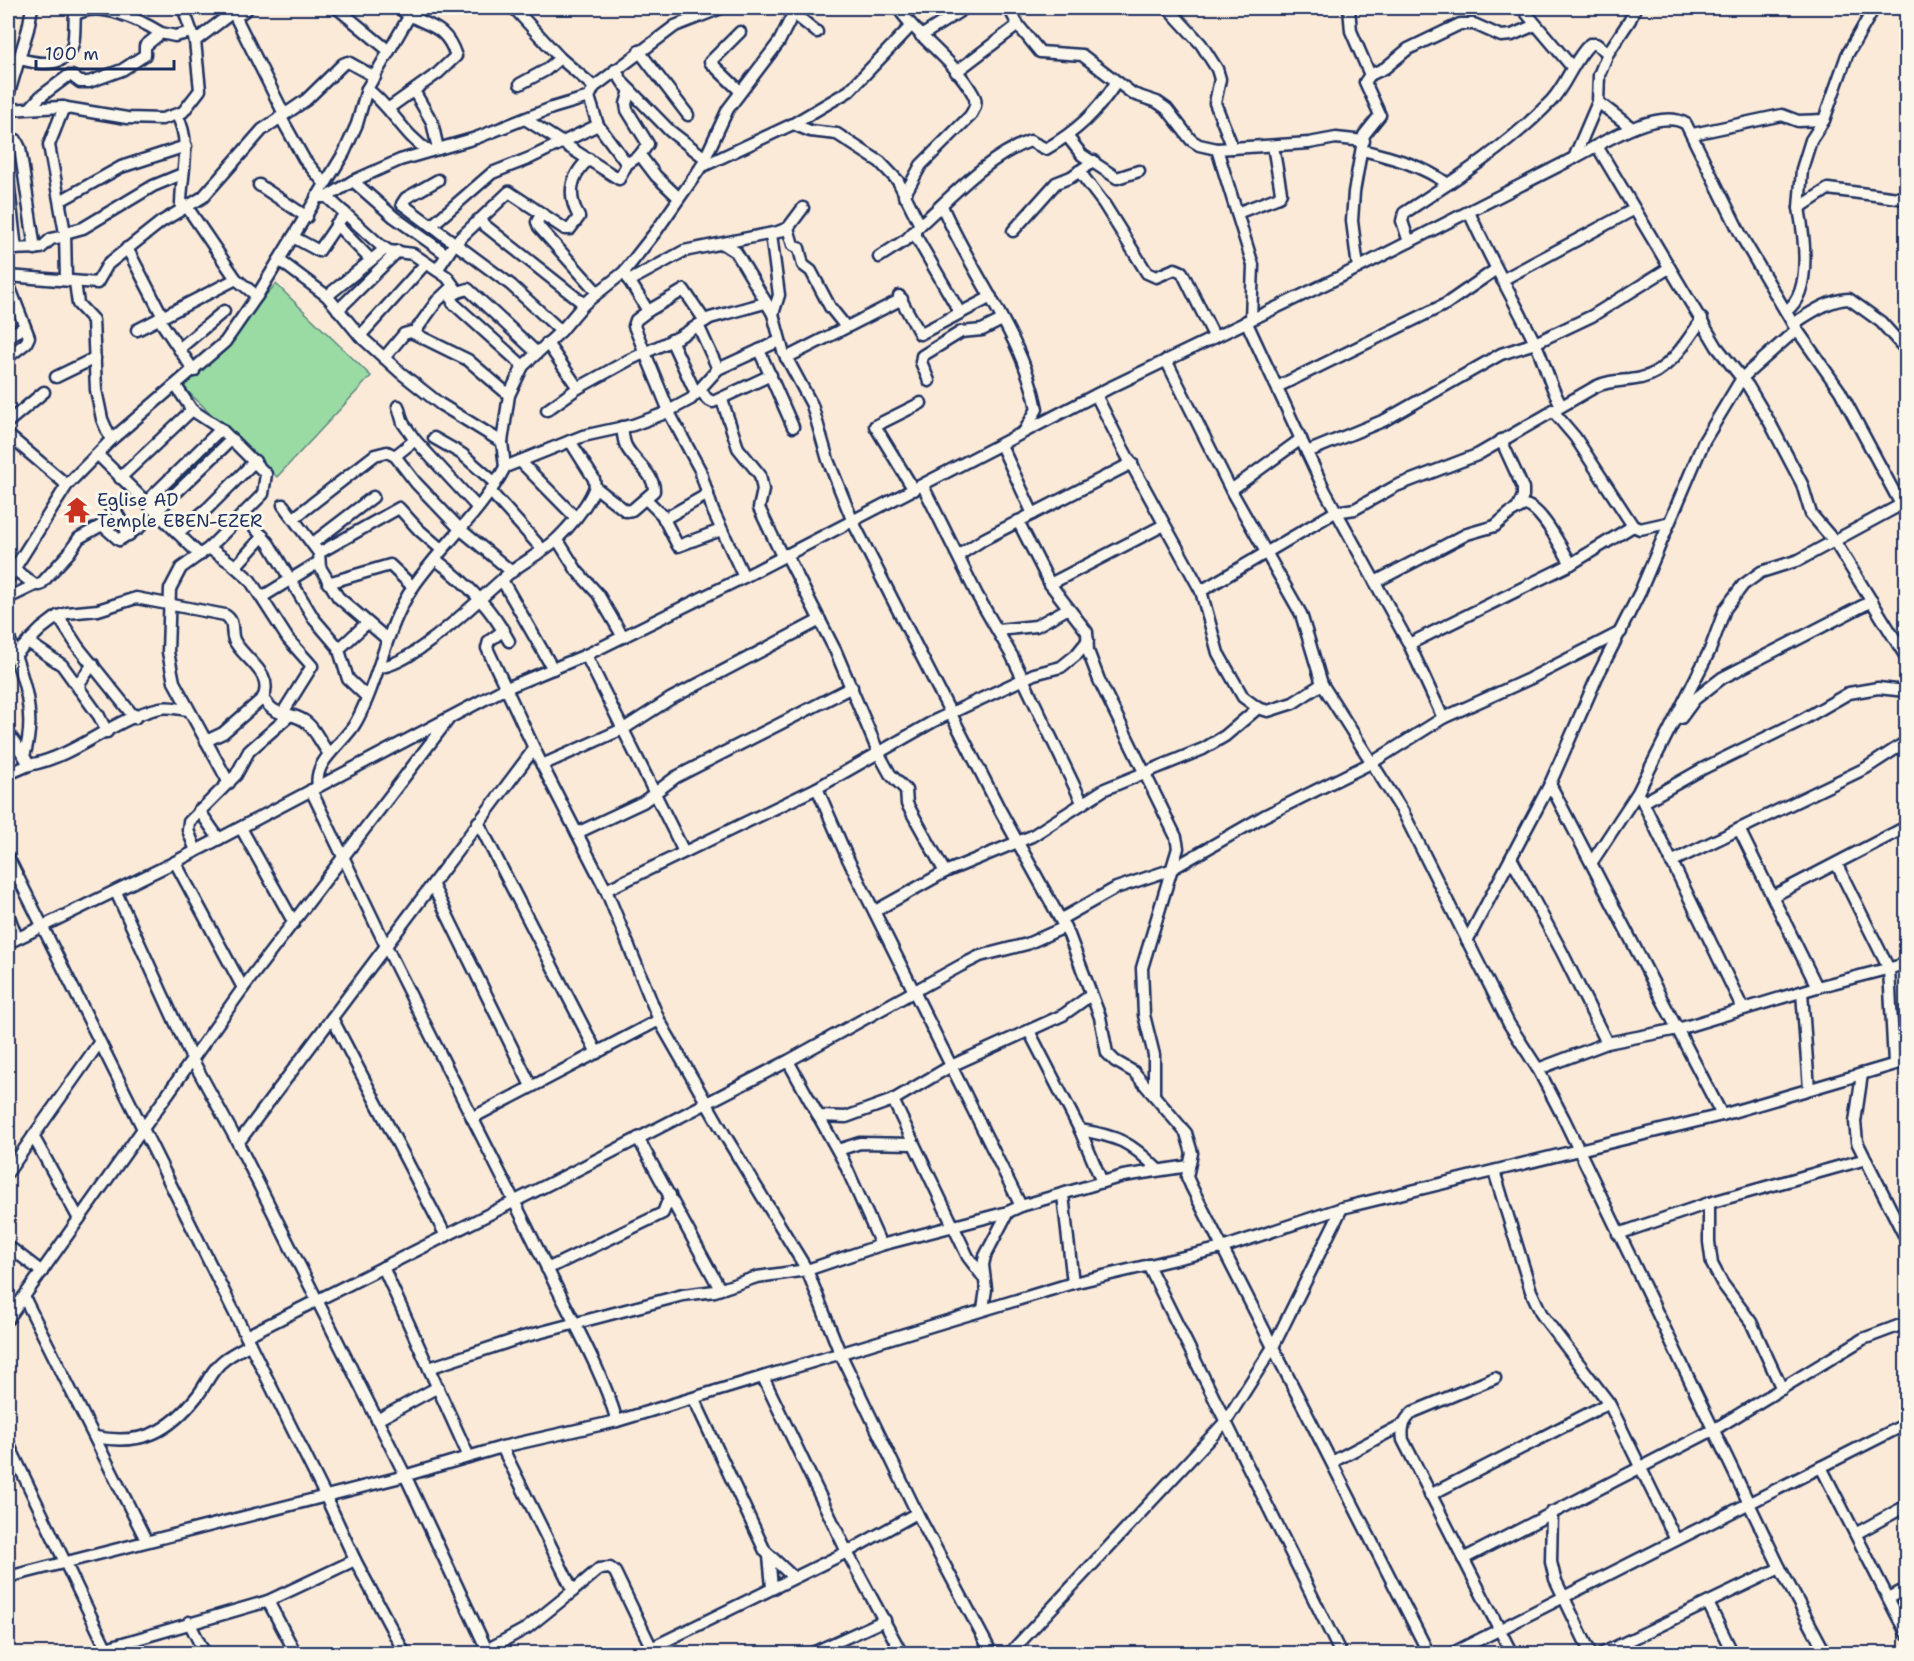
<svg xmlns="http://www.w3.org/2000/svg" width="1914" height="1661" font-family="'Shantell Sans',sans-serif">
<style>
.green{fill:#9adba4;stroke:#5a8581;stroke-width:1.5}
.lines{fill:none;stroke-linecap:round;stroke-linejoin:round}
.street-casing{stroke:#1b2f5e;stroke-width:15}
.street{stroke:#fbf7ec;stroke-width:10}
.labels{text-anchor:middle;dominant-baseline:central;stroke-width:6;stroke-linejoin:round;paint-order:stroke}
.poi-label{font-size:18px;fill:#1b2f5e;stroke:#fbf7ec;text-anchor:start}
</style>
<rect width="100%" height="100%" fill="#fcead9"/>
<filter id="ink" filterUnits="userSpaceOnUse"><feTurbulence type="fractalNoise" baseFrequency=".0167" numOctaves="2"/><feDisplacementMap in="SourceGraphic" scale="12" xChannelSelector="R" yChannelSelector="G"/><feConvolveMatrix kernelMatrix="1 2 1 2 8 2 1 2 1" color-interpolation-filters="sRGB"/></filter>
<g filter="url(#ink)">
<polygon class="green" points="276,284 371,376 277,477 182,386"/>
<g class="lines">
<g class="street-casing">
<g id="street">
<polyline points="231,8 284,114"/>
<polyline points="337,8 389,51"/>
<polyline points="514,8 560,58 594,87"/>
<path d="M 898,8 C 919,39 955,61 973,94 C 978,102 975,108 970,116 L 921,165 L 904,196"/>
<polyline points="1009,8 1018,25"/>
<polyline points="1168,8 1201,44 1217,69 1220,79 1215,103 1233,148"/>
<polyline points="1349,8 1351,31 1370,75 1365,82 1380,115 1364,135 1354,192 1352,221 1358,268"/>
<polyline points="1522,8 1572,67"/>
<polyline points="793,13 817,32"/>
<polyline points="236,17 248,8"/>
<polyline points="740,32 710,62 740,91"/>
<polyline points="921,36 965,8"/>
<polyline points="195,41 233,12"/>
<polyline points="639,51 688,115"/>
<path d="M 20,59 C 38,64 66,69 73,44 C 75,35 74,25 75,15 C 99,0 140,20 161,33"/>
<polyline points="615,70 624,84 670,131 705,158"/>
<polyline points="956,72 1018,25 1040,52 1082,55 1133,94 1157,102 1167,109 1191,140 1199,145 1217,149 1309,143 1336,138 1364,141"/>
<polyline points="1370,75 1385,68 1408,49 1460,24 1474,24 1501,36 1512,35 1535,25"/>
<polyline points="520,84 546,70 560,58"/>
<path d="M 367,89 C 392,107 403,135 429,151"/>
<polyline points="414,91 432,122 438,149"/>
<polyline points="8,96 28,29 32,8"/>
<polyline points="589,97 598,125 627,164"/>
<polyline points="1598,102 1632,128"/>
<polyline points="64,107 49,145 65,233 66,279"/>
<polyline points="30,108 40,97 68,76 72,76 80,82 89,82 122,70 145,55 145,46 161,33 175,36 192,32"/>
<path d="M 389,108 L 438,73 L 456,56 C 444,20 423,28 399,8"/>
<polyline points="8,110 61,107 127,118 162,119 183,112 200,90 195,41 183,8"/>
<path d="M 177,115 C 193,146 180,176 181,209"/>
<polyline points="280,116 304,159 324,183"/>
<polyline points="525,119 619,179 627,164 640,155 648,144 627,110 626,104 630,90"/>
<polyline points="793,124 849,91 911,26"/>
<polyline points="1693,134 1782,115 1798,121 1824,120"/>
<polyline points="1067,136 1082,155 1117,178 1139,171"/>
<polyline points="8,140 16,140 20,148 35,249"/>
<polyline points="1597,146 1717,347 1748,386 1770,423 1802,484 1811,514 1835,542 1906,657"/>
<polyline points="1217,149 1253,265 1251,319"/>
<path d="M 1362,150 C 1394,158 1421,165 1448,184"/>
<polyline points="640,155 656,176 678,197"/>
<path d="M 1574,158 C 1599,145 1659,106 1686,124 L 1743,239 L 1793,324 L 1840,391 L 1906,514"/>
<polyline points="701,167 793,124 810,131 837,134 880,162 898,181 920,225 907,239 879,257"/>
<polyline points="1079,171 1104,204 1147,273 1156,277 1175,269 1182,272 1214,336"/>
<polyline points="8,180 16,249"/>
<polyline points="438,180 406,198 402,204 511,285 561,331"/>
<polyline points="353,181 394,217 446,254"/>
<polyline points="259,185 307,217"/>
<polyline points="316,197 327,197 353,181 400,160 476,138 552,108 589,97 594,87 675,26 721,8"/>
<polyline points="327,197 380,245 389,251 413,254 447,277 458,292 451,297 453,303 523,366"/>
<polyline points="60,201 121,167 186,146"/>
<path d="M 942,206 C 971,274 1023,335 1037,409 L 1024,432"/>
<polyline points="187,207 236,279 257,296 344,153 357,124 367,89 414,8"/>
<polyline points="1799,208 1802,169 1811,140 1824,120 1847,55 1874,8"/>
<path d="M 1469,212 C 1489,257 1514,300 1536,345 C 1546,365 1549,385 1561,405"/>
<polyline points="1237,213 1279,197 1281,192 1273,146"/>
<polyline points="541,214 537,222 539,227 597,292"/>
<polyline points="478,220 584,304"/>
<polyline points="336,224 370,259"/>
<path d="M 920,225 C 952,196 988,156 1030,141 L 1046,149 C 1077,131 1096,113 1116,83"/>
<polyline points="431,226 492,173 530,158 598,125"/>
<polyline points="788,228 793,245 799,248 803,265 811,271 830,307 846,327"/>
<polyline points="1013,231 1056,183 1071,177 1094,161"/>
<polyline points="65,233 83,228 153,186 182,174"/>
<polyline points="914,233 959,311"/>
<polyline points="771,234 779,295 773,314"/>
<polyline points="293,237 319,251 345,213"/>
<path d="M 1409,242 L 1402,221 L 1404,213 C 1456,179 1508,146 1551,101 C 1567,84 1573,60 1590,44 L 1596,44 L 1608,53"/>
<polyline points="725,245 736,252 773,314 783,351 812,405 828,460 853,522 1001,812 1069,935 1100,1017 1107,1053 1115,1061 1134,1072 1186,1133 1192,1153 1187,1177 1191,1186 1429,1654"/>
<polyline points="127,248 163,317"/>
<polyline points="8,249 41,248 51,239 65,236"/>
<polyline points="279,260 327,296 360,336 401,373 440,404 502,442"/>
<path d="M 437,270 L 455,243 L 509,192 L 565,229 L 570,229 L 579,217 C 567,195 570,176 589,159"/>
<polyline points="624,272 648,311 636,320 634,326 671,416 700,470 713,511 744,577"/>
<polyline points="8,276 97,283 108,264 161,222 203,197 262,130 306,100 343,64 348,62 375,77"/>
<polyline points="1502,280 1633,210"/>
<polyline points="629,281 684,251 778,232 788,228 803,208"/>
<polyline points="75,282 78,304 93,320 96,390 102,419 111,440"/>
<polyline points="8,283 29,337 26,343 8,357"/>
<polyline points="458,292 468,289 536,352"/>
<polyline points="327,296 385,249"/>
<polyline points="899,296 920,334 991,297"/>
<polyline points="338,310 398,251"/>
<polyline points="648,311 684,290 705,321"/>
<path d="M 1786,311 C 1813,293 1804,235 1799,208 L 1828,189 L 1906,199"/>
<polyline points="159,319 194,371"/>
<polyline points="1246,321 1325,491 1409,644 1443,718"/>
<path d="M 1793,324 C 1809,314 1830,299 1849,299 L 1881,322 L 1906,350"/>
<polyline points="698,325 718,369"/>
<polyline points="137,330 236,279"/>
<polyline points="414,333 437,301 452,287"/>
<polyline points="8,336 25,327"/>
<polyline points="360,336 426,263"/>
<polyline points="671,340 696,394"/>
<polyline points="547,343 578,388 629,360 679,337 710,318 765,303"/>
<polyline points="179,349 224,311"/>
<polyline points="759,350 793,427"/>
<polyline points="384,358 404,334 411,332 468,360 509,395"/>
<polyline points="786,358 902,299"/>
<polyline points="1166,360 1233,494 1301,614 1322,684 1403,812 1509,1024 1538,1069 1564,1119 1780,1568 1826,1654"/>
<polyline points="56,377 95,358"/>
<polyline points="929,381 921,362 922,356 961,332 982,330 1002,320"/>
<polyline points="176,386 192,410 221,429 266,474 263,494 209,548 181,568 170,589 168,652 174,682 229,783"/>
<polyline points="1277,387 1446,304 1495,270"/>
<polyline points="700,389 707,399 713,402 771,375"/>
<polyline points="1096,395 1121,445 1201,591 1218,653 1243,697 1258,708 1268,711 1293,703 1322,684"/>
<polyline points="722,400 738,448 760,475 763,490 759,508 782,556"/>
<polyline points="398,406 403,423 415,440 477,507"/>
<polyline points="547,410 578,388"/>
<polyline points="1552,410 1575,437 1633,526 1640,529 1667,523"/>
<polyline points="8,422 44,392"/>
<polyline points="8,435 67,485"/>
<polyline points="434,438 462,454 495,483"/>
<polyline points="1501,440 1523,488 1523,496 1518,507"/>
<polyline points="1001,445 1033,514"/>
<polyline points="1307,452 1385,420 1501,354 1535,343 1592,316 1669,268"/>
<polyline points="98,455 200,555"/>
<polyline points="395,456 415,440"/>
<polyline points="520,461 575,517"/>
<polyline points="505,467 583,436 633,425 663,414 691,399 718,369 779,341"/>
<polyline points="120,478 192,410"/>
<polyline points="923,486 977,595 1012,656 1082,802"/>
<path d="M 595,487 L 626,511 L 632,510 L 654,491 C 655,474 633,461 626,446 C 623,440 623,433 622,427"/>
<polyline points="914,490 875,426 921,403"/>
<polyline points="1231,490 1301,439"/>
<polyline points="490,491 542,549"/>
<polyline points="647,500 662,515 678,546 721,530"/>
<polyline points="146,502 221,429"/>
<polyline points="108,505 115,510 129,535"/>
<polyline points="283,505 319,553 320,567 338,597 387,639"/>
<polyline points="157,511 232,439"/>
<polyline points="243,514 269,544 314,619 338,647 348,679 367,697"/>
<polyline points="294,518 375,455 387,452 395,456 416,483 460,529 512,572"/>
<polyline points="664,519 708,494"/>
<polyline points="1018,521 1050,584 1087,632 1088,651 1099,680 1176,837 1178,848 1142,968 1144,1015 1154,1055 1154,1095"/>
<polyline points="178,533 208,508 255,461"/>
<polyline points="557,539 577,571 598,594 623,637"/>
<polyline points="313,543 373,497"/>
<polyline points="209,548 231,563 250,580 288,639 312,666 282,714"/>
<polyline points="319,553 399,508 419,530 441,549"/>
<polyline points="786,554 836,652 879,754 890,774 906,790 907,804 945,872"/>
<polyline points="959,555 984,539 1132,463"/>
<path d="M 435,559 C 466,582 491,607 509,641"/>
<polyline points="236,566 263,536"/>
<polyline points="15,570 35,585 40,585 69,553 79,538 102,525 119,540 140,527"/>
<polyline points="8,579 67,485 111,440 225,342 257,296"/>
<polyline points="502,580 553,669"/>
<path d="M 1375,582 L 1467,534 L 1495,526 L 1510,513 L 1524,505 C 1541,506 1562,549 1571,564"/>
<polyline points="328,583 390,565 413,587"/>
<polyline points="1050,584 1164,525"/>
<path d="M 1201,591 L 1335,512 L 1355,509 L 1396,486 L 1477,455 L 1595,387 C 1611,379 1625,382 1641,378 C 1669,372 1687,341 1702,319"/>
<polyline points="262,597 319,562"/>
<polyline points="8,598 35,585"/>
<polyline points="58,616 78,647 135,718"/>
<polyline points="504,630 489,641 487,648 542,765 606,890 659,1020 726,1137 807,1270 840,1353 917,1513 992,1654"/>
<polyline points="998,630 1036,626 1067,609"/>
<path d="M 8,635 C 22,674 38,714 24,756 L 29,765 L 8,774"/>
<polyline points="28,642 62,665 99,716 107,732"/>
<polyline points="1409,644 1571,564 1633,526"/>
<polyline points="340,648 366,624"/>
<path d="M 15,655 L 41,629 L 58,616 L 67,613 L 98,610 L 136,598 L 225,615 C 236,622 230,630 234,640 C 243,659 275,673 263,698 C 276,719 286,710 303,720 C 314,726 321,744 329,754"/>
<polyline points="586,655 684,852"/>
<path d="M 379,667 C 412,667 485,593 512,571 C 527,560 544,551 557,539 C 571,525 588,505 595,487 L 594,479 L 570,441"/>
<polyline points="79,689 80,682 93,664"/>
<polyline points="1681,718 1695,699 1722,678 1872,601"/>
<polyline points="8,733 24,756"/>
<polyline points="206,741 223,733 263,698"/>
<path d="M 29,765 C 77,756 114,718 160,708 C 169,706 179,709 188,710"/>
<polyline points="542,765 625,728 670,699 820,620"/>
<polyline points="1550,784 1722,1115"/>
<path d="M 318,786 C 313,760 345,743 356,722 C 380,679 385,628 413,587 C 441,546 482,512 505,467 L 502,442 L 509,395 L 523,366 L 561,331 L 584,304 L 624,272 L 657,230 L 701,167 L 728,109 L 779,42 L 796,8"/>
<polyline points="817,788 934,721 1034,674 1061,667 1076,655 1088,640"/>
<polyline points="311,790 386,946 534,749"/>
<polyline points="1641,798 1743,1009"/>
<polyline points="1644,802 1704,768 1802,720 1849,693 1878,688 1906,691"/>
<polyline points="199,810 219,839"/>
<polyline points="478,822 597,1053"/>
<polyline points="241,828 294,923"/>
<polyline points="1739,829 1817,987"/>
<polyline points="577,833 643,802 676,777 852,687"/>
<polyline points="196,851 188,830 189,822 236,775 249,751 289,716"/>
<polyline points="8,857 325,1495 355,1560 405,1654"/>
<polyline points="1511,858 1562,952 1607,1043"/>
<polyline points="175,862 243,988"/>
<polyline points="1592,862 1638,792 1710,650 1725,609 1743,585 1761,572 1799,560 1906,502"/>
<polyline points="1671,862 1866,768 1906,742"/>
<polyline points="1837,865 1889,969 1894,1063"/>
<polyline points="433,886 531,1086"/>
<polyline points="606,890 817,788 847,857 1021,1206"/>
<polyline points="116,892 192,1059 238,1143 405,1475 487,1650"/>
<polyline points="1773,896 1906,827"/>
<polyline points="875,911 945,872 1032,836 1105,789 1203,749 1225,736 1258,708"/>
<polyline points="8,914 17,938"/>
<polyline points="1061,919 1116,888 1170,870 1264,816 1373,762 1443,718 1529,679 1621,632"/>
<polyline points="1467,941 1550,784 1597,677 1640,592 1704,441 1742,378 1797,329"/>
<polyline points="8,943 175,862 504,689 586,655 744,577 1109,388 1344,275 1574,158 1598,102 1599,75 1608,53 1630,20 1635,8"/>
<polyline points="1802,992 1809,1089"/>
<polyline points="332,1018 446,1236"/>
<polyline points="1029,1031 1080,1130 1102,1182"/>
<polyline points="788,1061 844,1162 881,1245"/>
<polyline points="1538,1069 1607,1043 1678,1029 1817,987 1906,964"/>
<polyline points="1862,1074 1855,1122 1857,1142 1906,1239"/>
<polyline points="893,1100 968,1257 984,1278"/>
<polyline points="818,1116 846,1117 893,1100 951,1066 1063,1015 1091,995"/>
<polyline points="472,1118 659,1020"/>
<path d="M 1080,1130 C 1117,1136 1131,1142 1157,1169"/>
<polyline points="33,1136 79,1219"/>
<polyline points="638,1138 720,1289"/>
<path d="M 238,1143 L 386,946 C 440,1055 496,1163 549,1272 C 573,1322 601,1368 617,1421"/>
<polyline points="838,1150 860,1143 913,1144"/>
<polyline points="1494,1171 1531,1291 1542,1315 1609,1403 1676,1540"/>
<polyline points="8,1172 99,1043"/>
<polyline points="1063,1195 1073,1283"/>
<polyline points="1709,1203 1709,1242 1712,1264 1722,1283 1751,1322 1782,1389"/>
<polyline points="1618,1234 1709,1203 1866,1159"/>
<polyline points="8,1246 42,1272"/>
<polyline points="1148,1265 1341,1654"/>
<polyline points="383,1267 469,1457"/>
<polyline points="547,1269 663,1213 670,1195"/>
<polyline points="24,1297 146,1540"/>
<polyline points="983,1309 986,1289 983,1265 985,1256 1008,1212"/>
<polyline points="8,1319 243,988 448,720"/>
<polyline points="246,1336 573,1172 788,1061 960,966 980,956 1027,944 1065,927"/>
<polyline points="429,1368 523,1337 683,1295 715,1291 757,1277 807,1270 881,1245 1008,1212 1021,1206 1123,1176 1189,1166"/>
<polyline points="763,1377 847,1552 902,1654"/>
<path d="M 1495,1378 L 1413,1412 C 1404,1420 1401,1427 1403,1440 L 1512,1654"/>
<polyline points="694,1399 765,1551 793,1577"/>
<polyline points="377,1420 438,1387"/>
<path d="M 95,1437 C 142,1446 169,1432 198,1395 C 205,1386 209,1376 216,1368 C 224,1357 239,1351 250,1344"/>
<polyline points="8,1443 109,1654"/>
<polyline points="1332,1462 1402,1425"/>
<polyline points="1821,1467 1906,1633"/>
<polyline points="1430,1495 1609,1403"/>
<polyline points="1552,1512 1551,1562 1555,1579 1591,1654"/>
<polyline points="1857,1533 1906,1506"/>
<polyline points="769,1556 772,1587"/>
<polyline points="1463,1559 1715,1429 1863,1339 1906,1323"/>
<polyline points="8,1577 397,1478 502,1447 617,1421 1073,1283 1222,1248 1342,1208 1722,1115 1906,1061"/>
<polyline points="573,1591 599,1569 610,1568 615,1572 654,1653"/>
<polyline points="1889,1598 1906,1589"/>
<polyline points="268,1601 296,1654"/>
<polyline points="1708,1603 1733,1654"/>
<polyline points="189,1622 205,1654"/>
<polyline points="106,1648 268,1601 355,1560"/>
<polyline points="479,1654 527,1628 573,1591 502,1447"/>
<polyline points="639,1654 847,1552 917,1513"/>
<polyline points="810,1654 885,1620"/>
<polyline points="1009,1654 1226,1421 1273,1347 1342,1208"/>
<polyline points="1451,1654 1906,1424"/>
<polyline points="1601,1654 1780,1568"/>
</g>
</g>
<use href="#street" class="street"/>
</g>
</g>
<defs>
<g id="temple-bare" transform="scale(2.07)"><path d="M0-6L5-2H3V0L6.5 2.5H4V6H1.5V3h-3V6H-4V2.5H-6.5L-3 0V-2H-5Z" fill="#c8321e" stroke="#fbf7ec" stroke-width="2.5" paint-order="stroke"/></g>
</defs>
<g fill-rule="evenodd">
<use href="#temple-bare" x="77" y="510"/>
</g>
<g class="labels">
<g class="poi-label">
<text x="97" y="500">Eglise AD<tspan x="97" dy="21">Temple EBEN-EZER</tspan></text>
</g>
</g>
<rect width="1914" height="1661" fill="none" stroke="#fbf7ec" stroke-width="30"/>
<rect x="15" y="15" width="1884" height="1631" fill="none" stroke="#1b2f5e" stroke-width="2" filter="url(#ink)"/>
<path d="M36 60v9h138v-9" fill="none" stroke="#1b2f5e" stroke-width="3"/>
<text x="45" y="60" font-size="18" fill="#1b2f5e" stroke="#fbf7ec" stroke-width="4.5" paint-order="stroke">100 m</text>
</svg>
